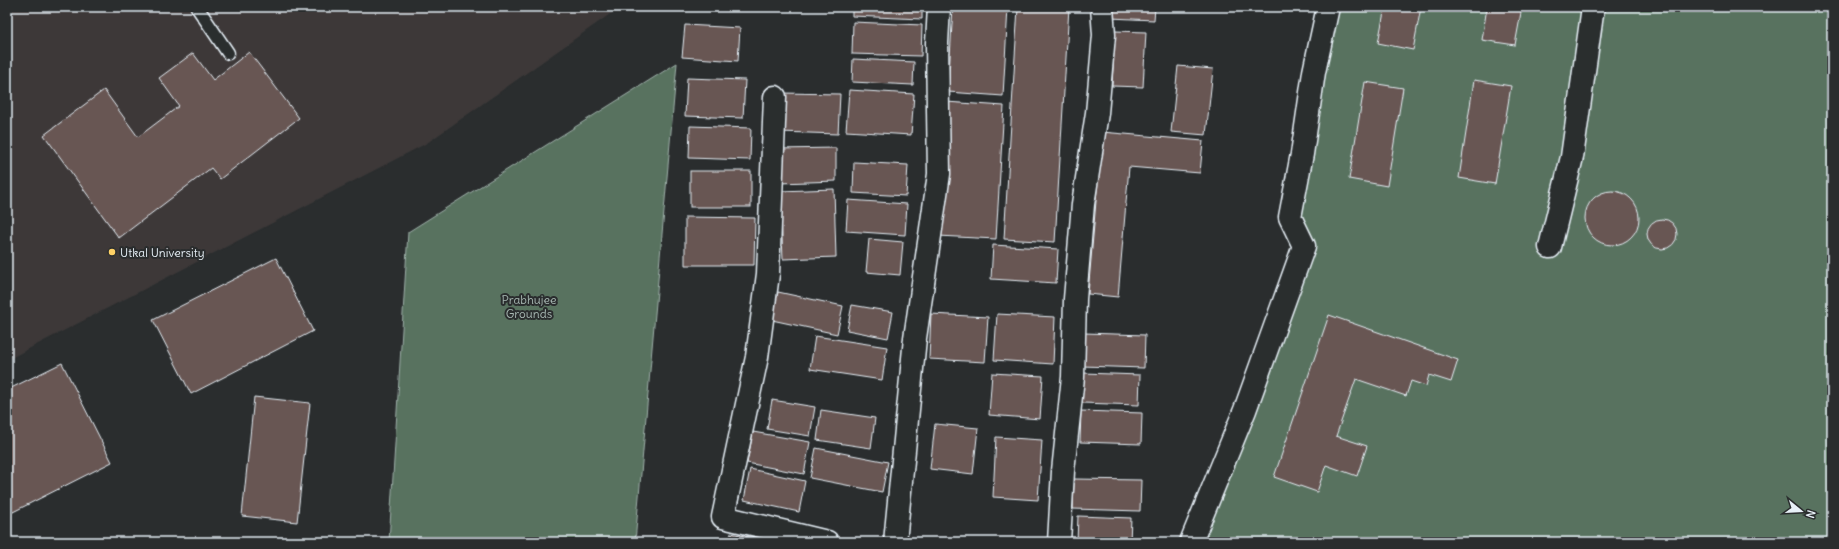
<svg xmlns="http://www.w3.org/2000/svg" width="1839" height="549" font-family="Delius,sans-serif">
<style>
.built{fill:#3d3939}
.green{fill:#59725f;stroke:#a0b2ac}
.building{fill:#685653;stroke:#e8f1f8}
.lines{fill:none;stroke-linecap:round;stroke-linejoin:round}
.service-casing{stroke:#e8f1f8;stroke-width:15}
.minor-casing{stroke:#e8f1f8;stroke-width:25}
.service{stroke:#2a2d2e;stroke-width:12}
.minor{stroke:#2a2d2e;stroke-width:22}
.poi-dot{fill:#ffd166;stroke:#2a2d2e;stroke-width:1.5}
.labels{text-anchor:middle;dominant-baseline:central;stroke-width:4;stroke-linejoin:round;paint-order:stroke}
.poi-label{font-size:12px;fill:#e8f1f8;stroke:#2a2d2e;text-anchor:start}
.park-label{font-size:12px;fill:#a8b8b3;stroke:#2a2d2e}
</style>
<rect width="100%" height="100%" fill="#2a2d2e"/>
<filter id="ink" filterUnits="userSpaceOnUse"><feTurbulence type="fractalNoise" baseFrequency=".025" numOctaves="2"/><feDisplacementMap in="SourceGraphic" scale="8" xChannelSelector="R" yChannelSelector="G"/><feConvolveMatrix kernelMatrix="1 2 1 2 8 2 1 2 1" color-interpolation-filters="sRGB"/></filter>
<g filter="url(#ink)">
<polygon class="built" points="7,7 620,7 427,143 7,360"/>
<g class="green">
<polygon points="1329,7 1832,7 1832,542 1189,542 1305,260 1297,217"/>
<polygon points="677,63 635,542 389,542 408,232"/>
</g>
<g class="building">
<polygon points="852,7 922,7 922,19 852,16"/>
<polygon points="953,7 1008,7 1003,96 948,92"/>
<polygon points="1018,7 1069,7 1055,242 1004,239"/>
<polygon points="1111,7 1155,7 1154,20 1110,18"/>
<polygon points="1385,7 1421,7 1413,50 1378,43"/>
<polygon points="1487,7 1522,7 1515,45 1482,40"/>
<polygon points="853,22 922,25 921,56 852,54"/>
<polygon points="685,25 740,28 738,61 682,57"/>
<polygon points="1115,31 1146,32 1143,87 1112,86"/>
<polygon points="249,52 299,118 220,179 211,168 119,238 44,135 104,90 138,137 179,106 159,78 193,53 213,80"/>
<polygon points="853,59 914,62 913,85 852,82"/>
<polygon points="1178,66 1213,69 1206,135 1171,132"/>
<polygon points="687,78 745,80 743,118 685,116"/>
<polygon points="1474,80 1511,86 1495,184 1459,178"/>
<polygon points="1365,82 1403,88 1387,186 1349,179"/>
<polygon points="849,90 914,94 911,135 846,131"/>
<polygon points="781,93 840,94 838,134 780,132"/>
<polygon points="946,102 1004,106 996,239 938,236"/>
<polygon points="690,126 751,128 750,160 689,158"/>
<polygon points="1102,132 1203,141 1200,173 1129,167 1118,297 1088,294"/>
<polygon points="836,148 836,181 780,183 779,149"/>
<polygon points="854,162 908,165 906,196 853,193"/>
<rect x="690" y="171" width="61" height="36"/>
<polygon points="834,189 836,257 783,259 780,191"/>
<circle cx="1612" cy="218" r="27"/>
<polygon points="848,200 907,204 905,235 846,231"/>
<polygon points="685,217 755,218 754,265 685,265"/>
<circle cx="1662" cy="234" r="15"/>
<polygon points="869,239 903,242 900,275 866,272"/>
<polygon points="993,245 1058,249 1056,283 991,279"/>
<polygon points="276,258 313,331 191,394 153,320"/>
<polygon points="778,292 843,306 837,334 772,320"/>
<polygon points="852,305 893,312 888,338 847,330"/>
<polygon points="931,314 988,317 985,362 929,359"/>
<polygon points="997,314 1055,317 1053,364 994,360"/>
<polygon points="1329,315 1458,360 1451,382 1429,375 1426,386 1411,381 1406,396 1356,379 1336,436 1367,446 1357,476 1326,465 1317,492 1274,477"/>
<polygon points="1084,333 1145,335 1144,368 1082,366"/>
<polygon points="815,336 887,347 882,380 810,369"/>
<polygon points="62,363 112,462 7,515 7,390"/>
<polygon points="992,373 1043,376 1040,419 989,415"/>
<polygon points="1083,373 1140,375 1139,405 1082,403"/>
<polygon points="254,397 310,403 297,522 242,516"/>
<polygon points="772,400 815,407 810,436 767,429"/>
<polygon points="821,410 875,418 871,448 817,440"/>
<polygon points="1081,411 1142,413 1141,444 1080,442"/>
<polygon points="935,424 978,428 973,474 930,469"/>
<polygon points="753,432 810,442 804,474 747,463"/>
<polygon points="996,437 1042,440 1038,500 993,497"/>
<polygon points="816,448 888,462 882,492 810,478"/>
<polygon points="750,469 805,481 799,512 744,500"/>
<polygon points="1074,479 1141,480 1140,511 1073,509"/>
<polygon points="1078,516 1131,518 1130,542 1077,542"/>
<polygon points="731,533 763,540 763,542 729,542"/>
</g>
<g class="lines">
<g class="service-casing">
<polyline id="service" points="197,7 228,53"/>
</g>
<g class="minor-casing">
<g id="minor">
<polyline points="775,97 768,274 757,357 723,517 827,542"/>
<polyline points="1550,247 1572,157 1593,7"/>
<polyline points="895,542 915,338 939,174 937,43 939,7"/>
<polyline points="1059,542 1063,471 1073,377 1075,299 1083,204 1097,113 1104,35 1102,7"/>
<polyline points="1191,542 1245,410 1304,246 1290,217 1302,154 1314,72 1328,7"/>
</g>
</g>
<use href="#service" class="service"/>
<use href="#minor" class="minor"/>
</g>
</g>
<circle class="poi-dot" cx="112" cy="252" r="4"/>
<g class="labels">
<g class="poi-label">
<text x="120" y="252">Utkal University</text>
</g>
<g class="park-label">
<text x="529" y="299">Prabhujee<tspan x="529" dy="14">Grounds</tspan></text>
</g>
</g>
<rect width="1839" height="549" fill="none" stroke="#2a2d2e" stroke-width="24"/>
<rect x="12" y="12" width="1815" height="525" fill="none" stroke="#e8f1f8" stroke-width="1.5" filter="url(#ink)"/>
<g transform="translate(1801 511) rotate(108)" stroke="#2a2d2e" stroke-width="3" paint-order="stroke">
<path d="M0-3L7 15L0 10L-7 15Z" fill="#e8f1f8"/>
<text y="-6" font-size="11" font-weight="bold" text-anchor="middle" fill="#e8f1f8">N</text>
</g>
</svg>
